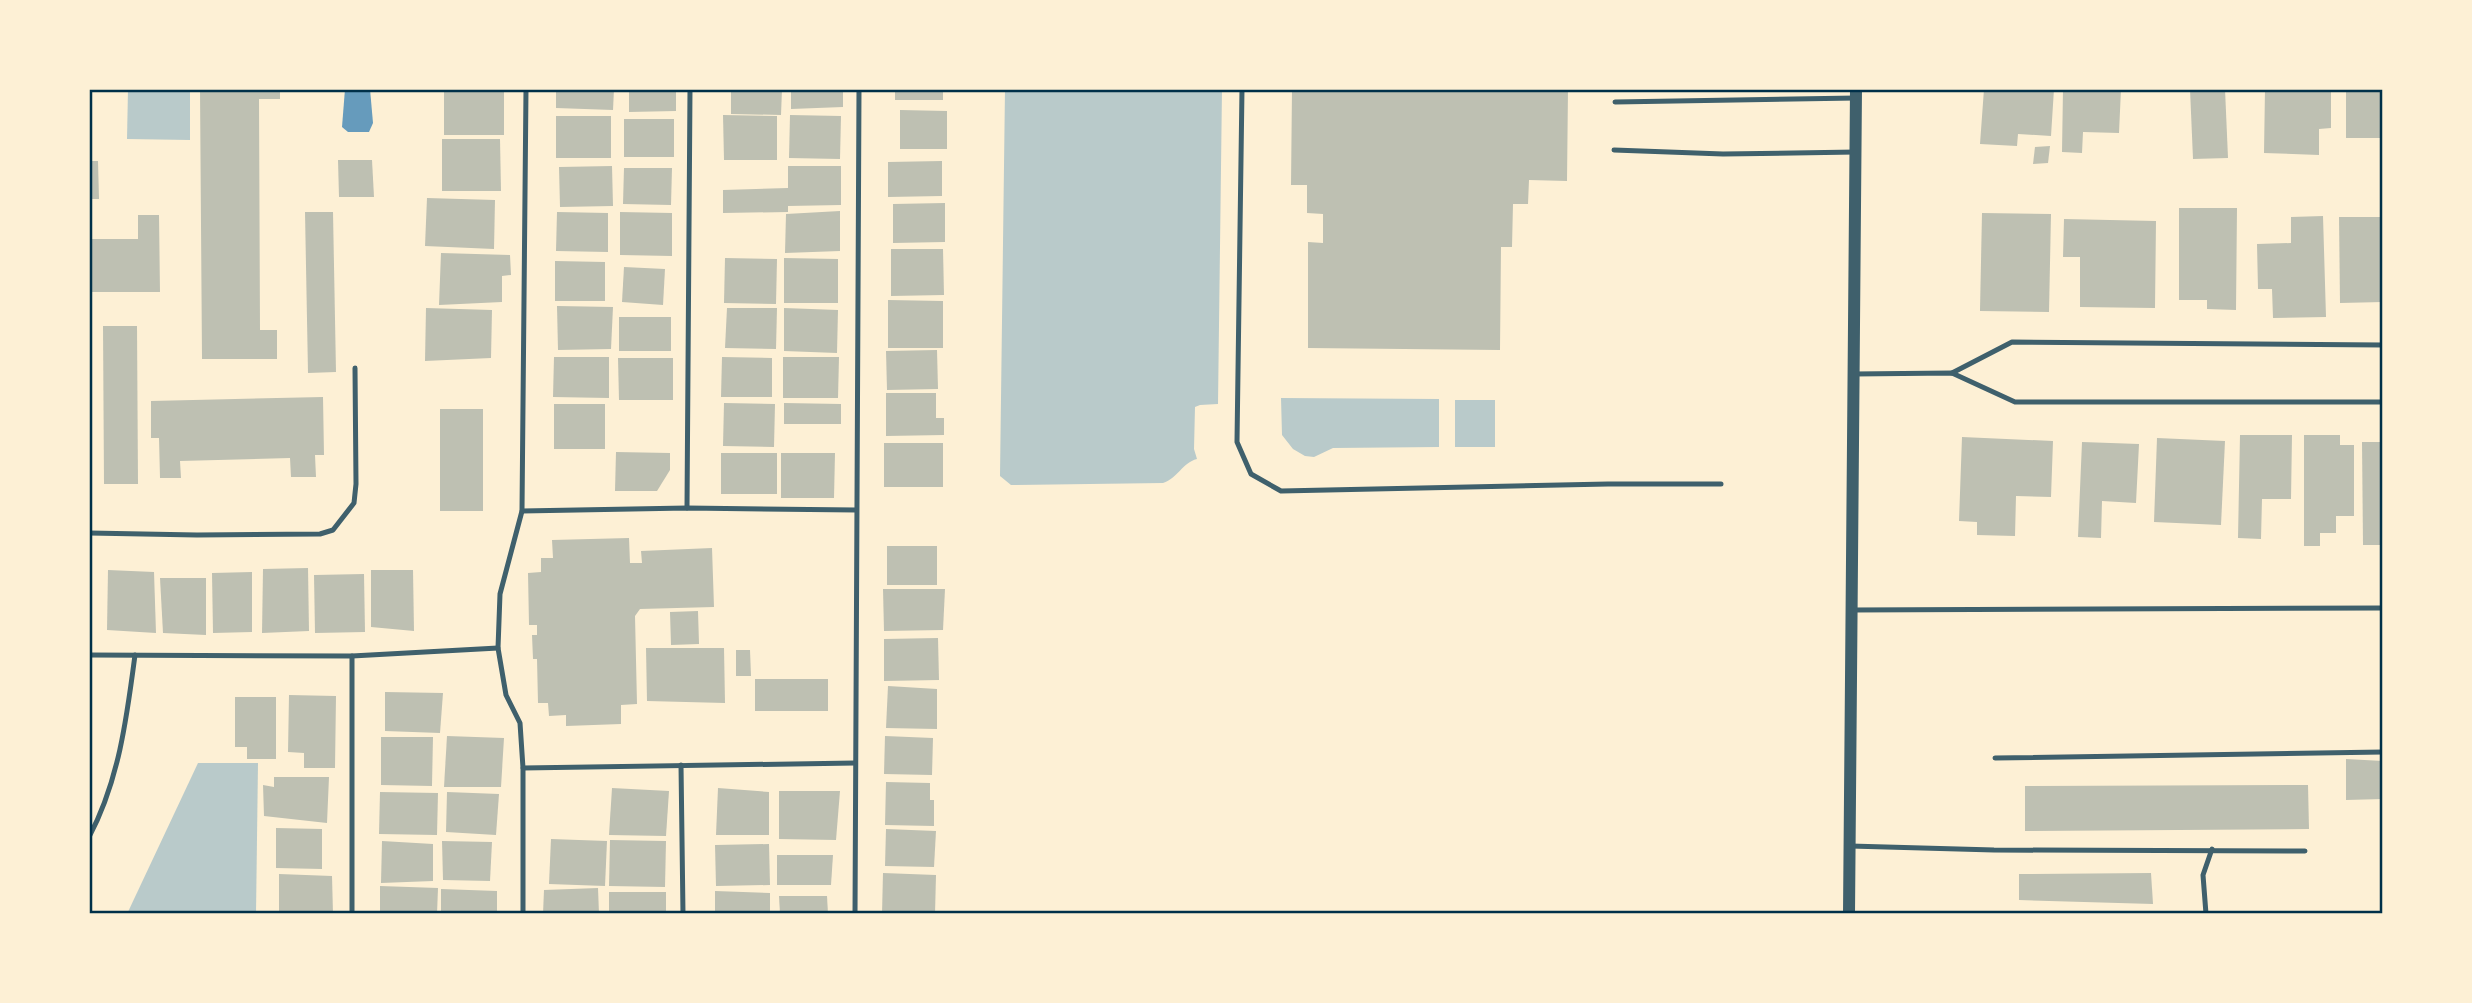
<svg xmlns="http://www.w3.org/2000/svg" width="2472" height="1003" font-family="Commissioner,sans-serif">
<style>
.green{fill:#b9caca}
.water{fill:#669bbc}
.building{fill:#bec0b2}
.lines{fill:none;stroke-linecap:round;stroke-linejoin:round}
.service{stroke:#3f606c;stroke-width:5}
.tertiary{stroke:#3f606c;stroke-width:12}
.neatline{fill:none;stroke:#003049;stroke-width:2.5}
</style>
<rect width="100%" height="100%" fill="#fdf0d5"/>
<g class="green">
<polygon points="128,89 190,89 190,140 127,139"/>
<path d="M 1005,89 L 1222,89 L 1218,404 L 1200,405 L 1195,407 L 1194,449 L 1197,459 C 1182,463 1178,478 1163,483 L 1011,485 L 1000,476 Z"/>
<polygon points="1281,398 1439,399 1439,447 1333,448 1314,457 1305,456 1293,449 1282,435"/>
<rect x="1455" y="400" width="40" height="47"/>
<polygon points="198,763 258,763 256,914 127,914"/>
</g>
<polygon class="water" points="345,89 370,89 373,123 369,132 348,132 342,127"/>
<g class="building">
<polygon points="200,89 280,89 280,99 259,99 260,330 277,330 277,359 202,359"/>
<polygon points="556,89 614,89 613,110 556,108"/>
<polygon points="629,89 676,89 676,111 629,112"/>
<polygon points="731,89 782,89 781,115 731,114"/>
<polygon points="791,89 843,89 843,107 791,109"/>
<rect x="895" y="89" width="48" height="11"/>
<polygon points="1292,89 1568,89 1567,181 1529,180 1528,204 1513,204 1512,247 1501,247 1500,350 1308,348 1308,242 1323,243 1323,214 1307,213 1307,185 1291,185"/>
<polygon points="1984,89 2054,89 2051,136 2018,134 2017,146 1980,144"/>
<polygon points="2063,89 2121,89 2119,133 2083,132 2082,153 2062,152"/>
<polygon points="2190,89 2225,89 2228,158 2193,159"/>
<polygon points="2265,89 2331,89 2331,128 2319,129 2319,155 2264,153"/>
<rect x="2346" y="89" width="37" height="49"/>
<polygon points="444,90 504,91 504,135 444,135"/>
<polygon points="900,110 947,111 947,149 900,149"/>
<polygon points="723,115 777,116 777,160 724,160"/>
<polygon points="790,115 841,116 840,159 789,158"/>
<rect x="556" y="116" width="55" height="42"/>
<rect x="624" y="119" width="50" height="38"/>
<polygon points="442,139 500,139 501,191 442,191"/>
<polygon points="2050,146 2048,163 2033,164 2035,147"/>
<polygon points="338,160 372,160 374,197 339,197"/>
<polygon points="89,161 98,161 99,199 89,199"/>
<polygon points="942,161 942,196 888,197 888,162"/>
<polygon points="612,166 613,206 560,207 559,167"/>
<polygon points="788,166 841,166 841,205 788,206 788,212 723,213 723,190 788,188"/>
<polygon points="624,168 672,168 671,205 623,204"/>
<polygon points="427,198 495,200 494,249 425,246"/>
<polygon points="945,203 945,242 893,243 893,204"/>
<polygon points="2179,208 2237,208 2236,310 2207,309 2207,300 2179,300"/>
<polygon points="840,211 840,251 785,253 786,214"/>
<polygon points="305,212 333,212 336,372 308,373"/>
<polygon points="557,212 608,213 608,252 556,251"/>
<polygon points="620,212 672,213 672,256 620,255"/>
<polygon points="1982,213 2051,214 2049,312 1980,311"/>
<polygon points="138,215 159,215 160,292 89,292 89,239 138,239"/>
<polygon points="2323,216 2326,317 2273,318 2272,289 2258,289 2257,244 2291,243 2291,217"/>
<polygon points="2339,217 2383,217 2383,302 2340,303"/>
<polygon points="2064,219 2156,221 2155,308 2080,307 2080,257 2063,257"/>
<polygon points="891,249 943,249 944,295 891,296"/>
<polygon points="441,253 510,255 511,275 502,276 502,302 439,305"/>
<polygon points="725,258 777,259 776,304 724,303"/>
<polygon points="784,258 838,259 838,303 784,303"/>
<polygon points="555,261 605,262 605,301 555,301"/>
<polygon points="624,267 665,269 663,305 622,302"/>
<polygon points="888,300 943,301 943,348 888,348"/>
<polygon points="557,306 613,307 611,349 558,350"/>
<polygon points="426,308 492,310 491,358 425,361"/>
<polygon points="727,308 777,308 776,349 725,348"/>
<polygon points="784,308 838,310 837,353 784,351"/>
<rect x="619" y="317" width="52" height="34"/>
<polygon points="103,326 137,326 138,484 104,484"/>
<polygon points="937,350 938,389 887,390 886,351"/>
<polygon points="554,357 609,357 609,398 553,397"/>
<polygon points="722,357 772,358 772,397 721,397"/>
<polygon points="783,357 839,357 838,398 783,398"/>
<polygon points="618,358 673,358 673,400 619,400"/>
<polygon points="886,393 936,393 936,418 944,418 944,435 886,436"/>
<polygon points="323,397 324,455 315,455 316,477 291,477 290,458 180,461 181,478 160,478 159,438 151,438 151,401"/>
<polygon points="724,403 775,404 774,447 723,446"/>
<polygon points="784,403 841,404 841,424 784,424"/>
<rect x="554" y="404" width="51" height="45"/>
<rect x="440" y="409" width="43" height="102"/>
<polygon points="2240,435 2292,435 2291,499 2262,499 2261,539 2238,538"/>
<polygon points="2304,435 2340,435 2340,445 2354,445 2354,516 2336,516 2336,533 2320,533 2320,546 2304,546"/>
<polygon points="1962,437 2053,441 2051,497 2016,496 2015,536 1977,535 1977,522 1959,521"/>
<polygon points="2157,438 2225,441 2221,525 2154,522"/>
<polygon points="2082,442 2139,444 2136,503 2102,501 2101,538 2078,537"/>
<polygon points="2362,442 2383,442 2383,545 2363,545"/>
<rect x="884" y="443" width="59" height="44"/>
<polygon points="616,452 670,453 670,470 657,491 615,491"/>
<rect x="721" y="453" width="56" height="41"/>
<polygon points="781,453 835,453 834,498 781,498"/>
<polygon points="629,538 630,563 642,563 641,551 712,548 714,607 640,609 635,616 637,704 621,705 621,724 566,726 566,715 549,716 548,703 538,703 537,659 533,659 532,635 537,635 537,625 529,625 528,573 541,572 541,558 553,558 552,540"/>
<rect x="887" y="546" width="50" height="39"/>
<polygon points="308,568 309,631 262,633 263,569"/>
<polygon points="108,570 154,572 156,633 107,630"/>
<polygon points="371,570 413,570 414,631 371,627"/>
<polygon points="252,572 252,632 213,633 212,573"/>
<polygon points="364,574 365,632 315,633 314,575"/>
<polygon points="160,578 206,578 206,635 163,633"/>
<polygon points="883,589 945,589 943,630 884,631"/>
<polygon points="698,611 699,644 671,645 670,612"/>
<polygon points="938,638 939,680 884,681 884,639"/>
<polygon points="646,648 724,648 725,703 647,701"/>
<polygon points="736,650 750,650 751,676 736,676"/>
<rect x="755" y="679" width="73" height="32"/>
<polygon points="888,686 937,689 937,729 886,728"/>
<polygon points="385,692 443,693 440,733 385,731"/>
<polygon points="289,695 336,696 335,768 304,768 304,753 288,752"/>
<polygon points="235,697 276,697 276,759 247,759 247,747 235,747"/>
<polygon points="447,736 504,738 501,787 444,787"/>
<polygon points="885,736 933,738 932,775 884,774"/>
<polygon points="381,737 433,737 432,786 381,785"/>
<polygon points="2346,759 2383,761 2383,799 2346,800"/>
<polygon points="274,777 329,777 327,823 264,816 263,785 274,787"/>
<polygon points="886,782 930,783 930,800 934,800 934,826 885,825"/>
<polygon points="2308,785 2309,829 2025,831 2025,786"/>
<polygon points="612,788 669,791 666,836 609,835"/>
<polygon points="718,788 769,792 769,835 716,835"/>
<polygon points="779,791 840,791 836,840 779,839"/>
<polygon points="380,792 438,793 437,835 379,834"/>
<polygon points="447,792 499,794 496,835 446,832"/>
<polygon points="276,828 322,829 322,869 276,868"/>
<polygon points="886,829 936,831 934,867 885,866"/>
<polygon points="551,839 607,841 605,886 549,884"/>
<polygon points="610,840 666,841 665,887 609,886"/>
<polygon points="382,841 433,844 433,881 381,883"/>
<polygon points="442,841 492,842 490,881 443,880"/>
<polygon points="769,844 770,885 716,886 715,845"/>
<polygon points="777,855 833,855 831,885 777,885"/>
<polygon points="883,873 936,875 935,914 882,914"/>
<polygon points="2151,873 2153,904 2019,900 2019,874"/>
<polygon points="279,874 332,876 333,914 279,914"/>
<polygon points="380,886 438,888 437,914 380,914"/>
<polygon points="598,888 599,914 543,914 544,890"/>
<polygon points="441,889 497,891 497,914 441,914"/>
<polygon points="715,891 770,893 770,914 715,914"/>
<rect x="609" y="892" width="57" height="22"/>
<polygon points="779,896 827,896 828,914 780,914"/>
</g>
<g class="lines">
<g class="service">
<polyline points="1242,89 1237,442 1251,474 1281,491 1608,484 1721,484"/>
<polyline points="1615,102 1856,98"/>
<polyline points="1614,150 1723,154 1856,152"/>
<polyline points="1952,373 2012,342 2383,345"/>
<polyline points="1854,374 1952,373 2015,402 2383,402"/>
<polyline points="687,508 690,89"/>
<polyline points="522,511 687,508 856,510"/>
<polyline points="89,533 197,535 320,534 333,530 354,503 356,484 355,368"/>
<polyline points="1852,610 2383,608"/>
<polyline points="89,655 352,656 498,648"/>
<polyline points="1995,758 2383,752"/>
<polyline points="681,765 683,914"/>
<polyline points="523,768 855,763"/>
<path d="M 89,837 C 119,781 127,716 135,655"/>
<polyline points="1850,846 1994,850 2305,851"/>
<polyline points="352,914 352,656"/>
<polyline points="523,914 523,768 520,723 506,695 498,648 500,594 522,511 526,89"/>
<polyline points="855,914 859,89"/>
<polyline points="2206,914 2203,875 2212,849"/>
</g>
<polyline class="tertiary" points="1849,914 1856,89"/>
</g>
<rect width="2472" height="1003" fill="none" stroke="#fdf0d5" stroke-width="182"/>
<rect x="91" y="91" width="2290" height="821" class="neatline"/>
</svg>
